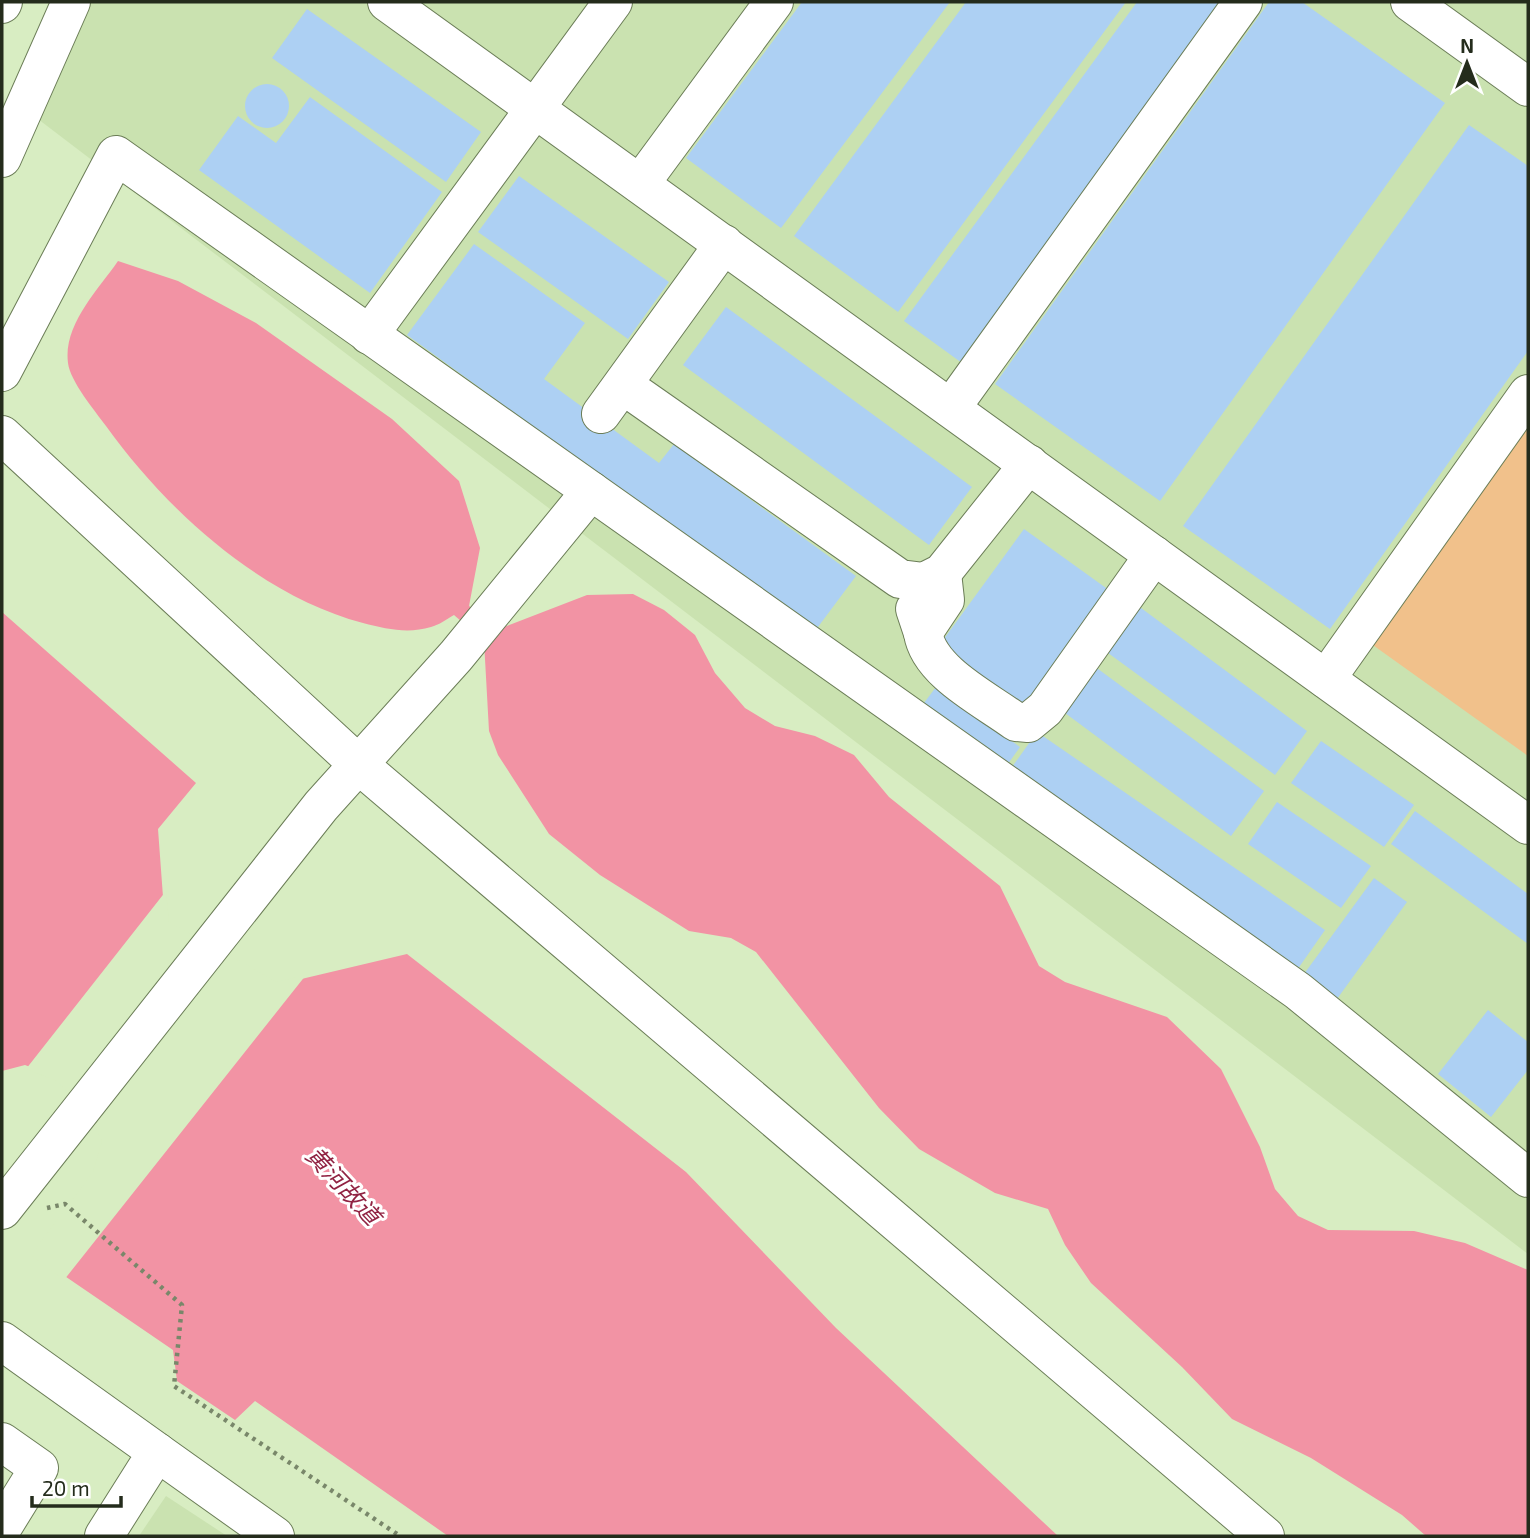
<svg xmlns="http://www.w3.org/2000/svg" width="1530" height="1538" font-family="'Exo 2','Noto Sans SC',sans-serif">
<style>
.built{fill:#cae2b0}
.green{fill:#f1c18b}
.water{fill:#f293a4}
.pier{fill:#d8edc2}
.building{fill:#add0f3}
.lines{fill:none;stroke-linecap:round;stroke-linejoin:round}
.minor-casing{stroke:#6b7d57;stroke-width:40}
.major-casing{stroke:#6b7d57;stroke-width:40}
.path{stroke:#79876a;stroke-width:4.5;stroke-dasharray:3.5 5;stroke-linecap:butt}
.minor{stroke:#fff;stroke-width:38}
.major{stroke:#fff;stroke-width:38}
.labels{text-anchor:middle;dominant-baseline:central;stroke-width:6;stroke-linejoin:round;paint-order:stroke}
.water-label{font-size:24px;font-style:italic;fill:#912343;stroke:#fff}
</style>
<rect width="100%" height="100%" fill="#d8edc2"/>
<g class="built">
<polygon points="83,2 1528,2 1528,1254 34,116"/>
<polygon points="166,1496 227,1536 139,1536"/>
</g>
<polygon class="green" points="1528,409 1528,756 1363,638"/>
<g class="water">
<path d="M 118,261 L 178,281 L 256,323 L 392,419 L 459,481 L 480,548 L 469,606 L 499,629 L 587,595 L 633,594 L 664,610 L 695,635 L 715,673 L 745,708 L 775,726 L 815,736 L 854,755 L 889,797 L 1000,886 L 1039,966 L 1065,982 L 1167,1017 L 1221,1069 L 1260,1147 L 1275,1189 L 1298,1216 L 1328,1230 L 1414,1231 L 1465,1243 L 1528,1270 L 1528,1536 L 1426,1536 L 1402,1515 L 1311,1458 L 1232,1419 L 1182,1367 L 1091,1283 L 1065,1245 L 1048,1209 L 995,1193 L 919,1149 L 879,1108 L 756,952 L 731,938 L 689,931 L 600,875 L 549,834 L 498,755 L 489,731 L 484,641 L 454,615 C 447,619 439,625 431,627 C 408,634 386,629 363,623 C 261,596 167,511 106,426 C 95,411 70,381 68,363 C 63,325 98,290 118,261 Z"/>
<polygon points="2,612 196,783 158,829 165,924 276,985 407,954 686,1172 836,1328 1058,1536 448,1536 255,1401 235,1420 177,1381 173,1350 34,1255 96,1174 105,1141 91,1112 59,1078 25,1065 2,1071"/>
</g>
<polygon class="pier" points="166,891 169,922 277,982 306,975 64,1280 31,1255 93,1172 102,1141 88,1114 57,1081 26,1069"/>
<g class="building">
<polygon points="802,2 950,2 781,228 686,158"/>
<polygon points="966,2 1126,2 898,312 794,236"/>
<polygon points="1137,2 1224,2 962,363 904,321"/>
<polygon points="1269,2 1302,2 1445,103 1160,501 995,384"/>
<polygon points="307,9 481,132 446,182 272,58"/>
<circle cx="267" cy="106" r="22"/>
<polygon points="310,97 442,192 370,293 199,170 238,116 276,143"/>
<polygon points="1469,125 1528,166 1528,351 1330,629 1183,526"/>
<polygon points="519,176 669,282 628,339 478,232"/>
<polygon points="474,244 585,323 544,379 659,463 674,444 856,576 815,631 407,335"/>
<polygon points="726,307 972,487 929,545 683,365"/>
<polygon points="1024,529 1113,593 1028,711 938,647"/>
<polygon points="1137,605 1307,731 1275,775 1104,650"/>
<polygon points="1094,666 1264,791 1231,836 1061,710"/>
<polygon points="936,687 1020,747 1003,771 918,711"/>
<polygon points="1037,732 1325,930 1295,973 1007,774"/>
<polygon points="1321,741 1414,805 1384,847 1291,783"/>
<polygon points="1277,802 1371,866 1341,908 1248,844"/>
<polygon points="1415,811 1528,894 1528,944 1391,844"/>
<polygon points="1374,878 1407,902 1337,999 1304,974"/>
<polygon points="1488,1010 1528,1042 1528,1070 1491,1117 1438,1074"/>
</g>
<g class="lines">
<g class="minor-casing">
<g id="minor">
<polyline points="387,2 1528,825"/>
<polyline points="1410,2 1528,87"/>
<polyline points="640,184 774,2"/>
<polyline points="369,335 613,2"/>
<polyline points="2,372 116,155 1298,991 1528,1178"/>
<polyline points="623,385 900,579 924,582 942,573 1029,464"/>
<polyline points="951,408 1243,2"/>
<polyline points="601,414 724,244"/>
<polyline points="2,435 358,764 1265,1536"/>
<polyline points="915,609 923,633 945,600 942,573"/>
<path d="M 923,633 C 929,672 985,699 1016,722 L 1028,723 L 1045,709 L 1154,555"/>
<polyline points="1326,679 1528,394"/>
<polyline points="2,1210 321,806 456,656 591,491"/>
<polyline points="2,1341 157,1452 104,1536"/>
<polyline points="2,1442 39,1468 2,1528"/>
<polyline points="157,1452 275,1536"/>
</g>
</g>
<g class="major-casing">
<g id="major">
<polyline points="2,4 3,2"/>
<polyline points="2,158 71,2"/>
</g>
</g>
<polyline class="path" points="47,1208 65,1204 182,1305 174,1386 400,1536"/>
<use href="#minor" class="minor"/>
<use href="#major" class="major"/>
</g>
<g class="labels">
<g class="water-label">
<text transform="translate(344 1185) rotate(47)">黄河故道</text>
</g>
</g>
<rect width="1530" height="1538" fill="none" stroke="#242c1c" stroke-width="7"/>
<g transform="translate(1467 63)" stroke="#ffffff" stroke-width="5" paint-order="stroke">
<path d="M0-5L12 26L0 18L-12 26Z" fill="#242c1c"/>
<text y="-10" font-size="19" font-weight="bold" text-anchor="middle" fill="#242c1c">N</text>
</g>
<path d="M32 1496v10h89v-10" fill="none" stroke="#242c1c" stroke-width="3.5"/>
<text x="42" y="1496" font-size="21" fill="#242c1c" stroke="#ffffff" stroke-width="5" paint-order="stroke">20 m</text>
</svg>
